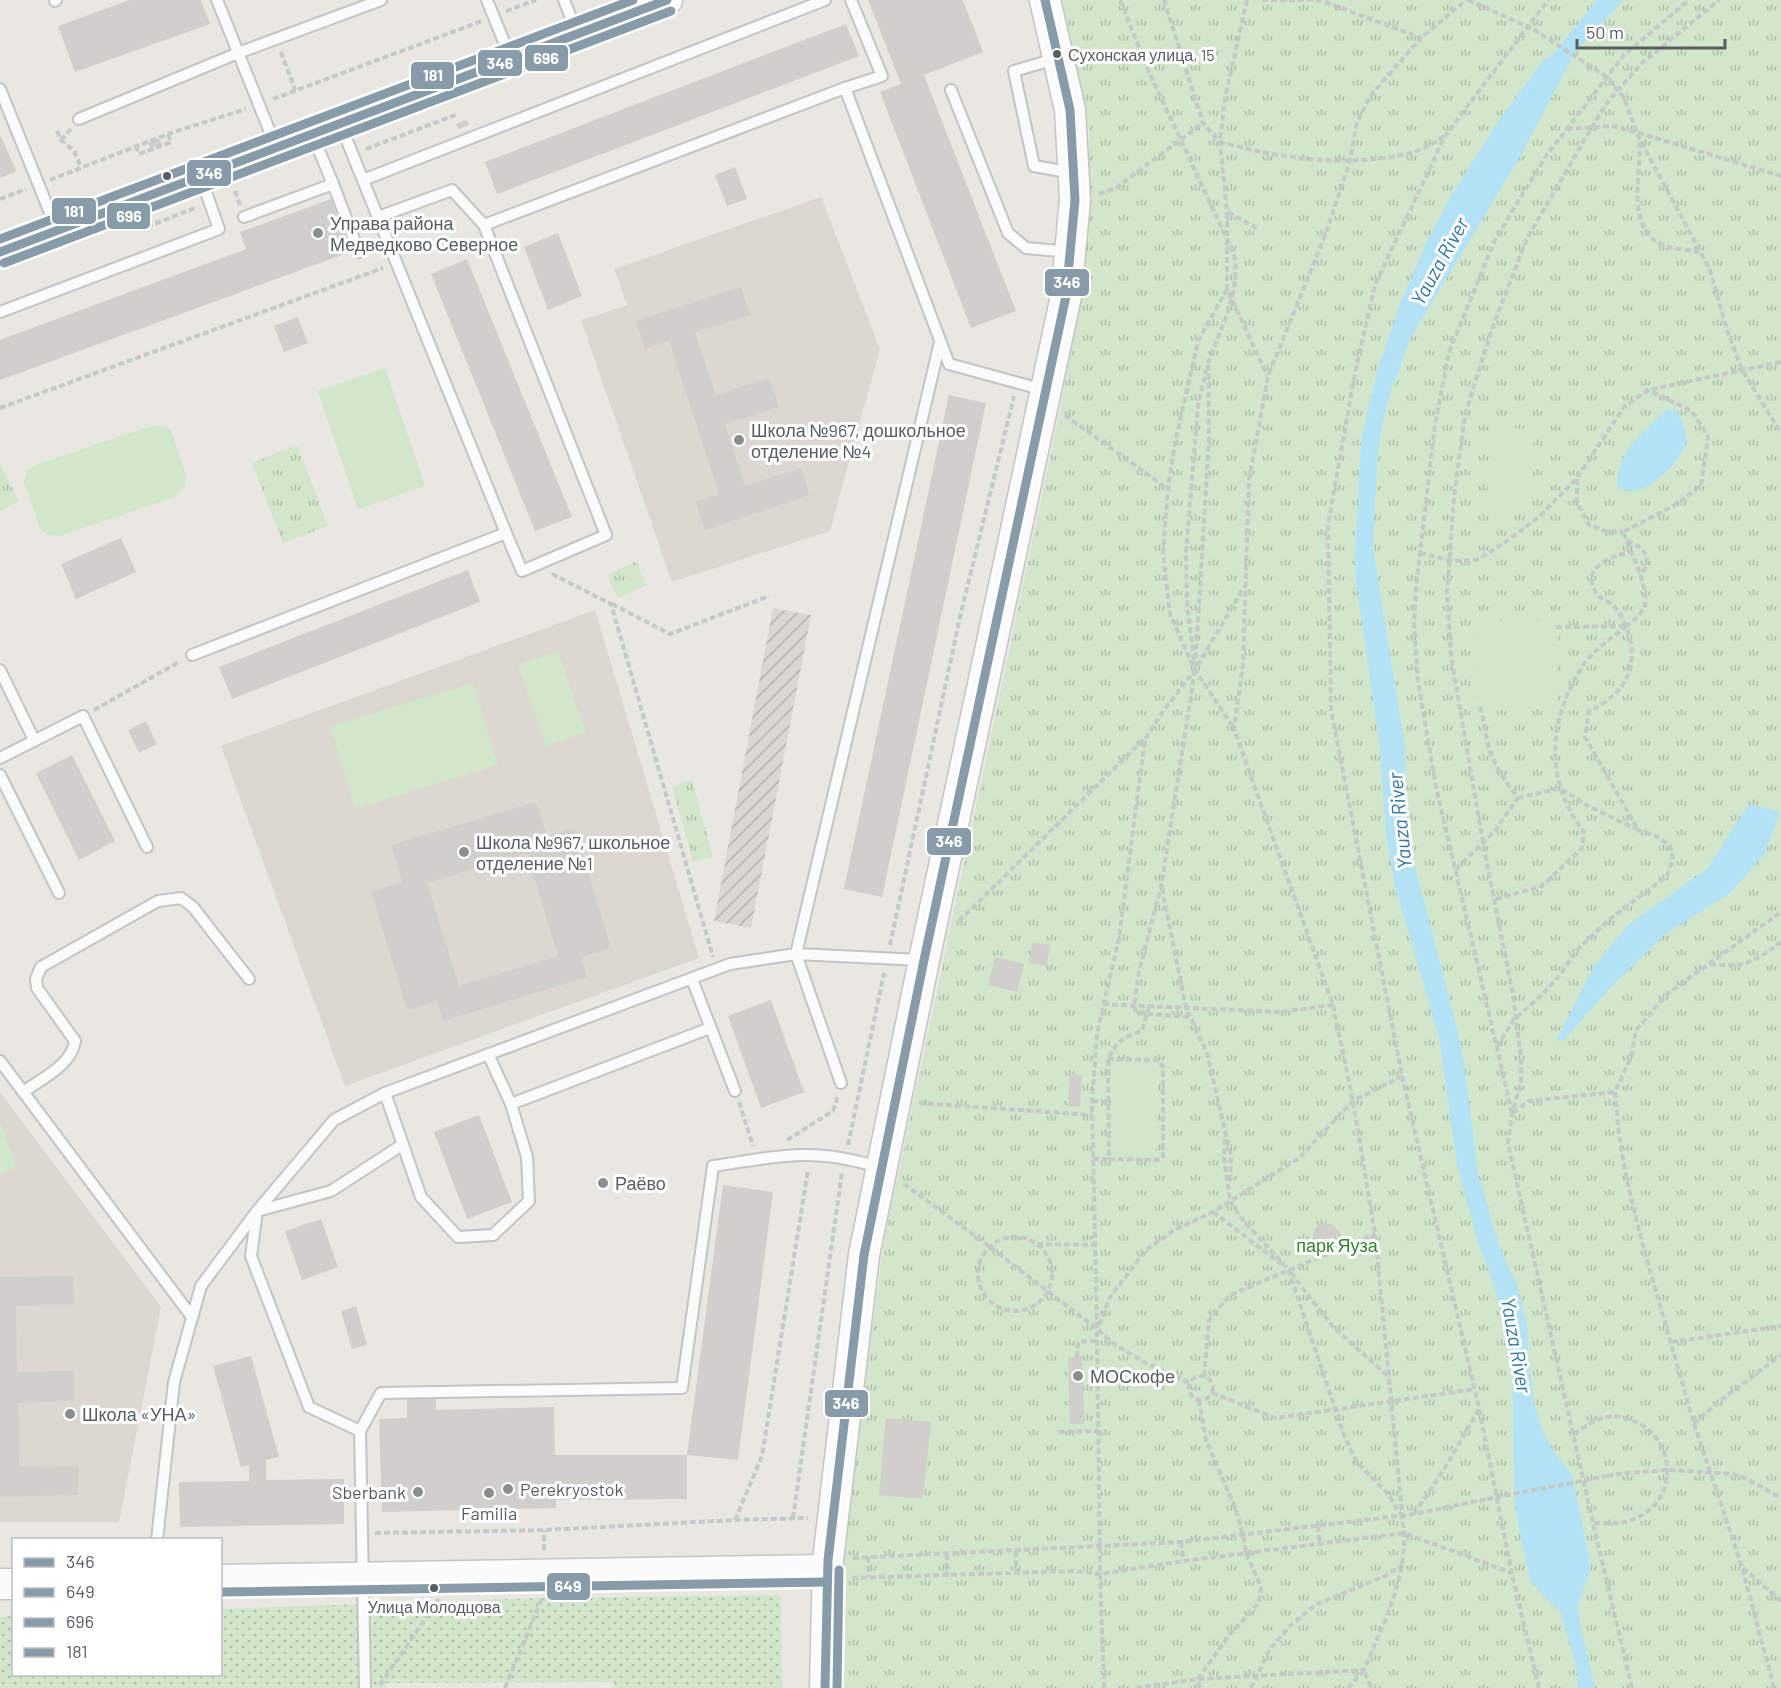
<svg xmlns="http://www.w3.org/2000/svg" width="1781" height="1688" font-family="Barlow,sans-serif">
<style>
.industrial{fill:url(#industrial-furrows)}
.education{fill:#dcd7d1}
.grass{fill:url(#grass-dots)}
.park{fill:url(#park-tufts)}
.pitch{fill:#d1e6cb}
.water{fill:#b3e2f6}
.building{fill:#d0cfcc;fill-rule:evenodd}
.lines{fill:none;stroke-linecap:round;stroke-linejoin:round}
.lane-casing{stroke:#c4c4c3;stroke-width:14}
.secondary-casing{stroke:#c5c5c5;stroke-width:33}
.path{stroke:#c4cac7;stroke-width:4;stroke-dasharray:6 3;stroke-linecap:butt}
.lane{stroke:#fcfbfb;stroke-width:10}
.secondary{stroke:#fcfbfb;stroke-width:30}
.path-bridge{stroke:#c4cac7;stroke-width:4;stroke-dasharray:6 3;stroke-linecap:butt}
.bus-1-casing{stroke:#fff;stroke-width:14}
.bus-2-casing{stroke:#fff;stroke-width:14}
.bus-3-casing{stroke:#fff;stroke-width:14}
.bus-4-casing{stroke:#fff;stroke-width:14}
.bus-1{stroke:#889ba8;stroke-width:9}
.bus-2{stroke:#889ba8;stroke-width:9}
.bus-3{stroke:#889ba8;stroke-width:9}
.bus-4{stroke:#889ba8;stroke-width:9}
.bus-dot{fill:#585d61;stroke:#fff;stroke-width:2}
.poi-dot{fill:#8b8d8e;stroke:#fff;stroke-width:2}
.labels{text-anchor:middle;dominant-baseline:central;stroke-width:6;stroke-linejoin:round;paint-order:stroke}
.bus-label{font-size:16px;fill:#585d61;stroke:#fff;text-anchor:start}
.poi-label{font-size:18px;fill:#585d61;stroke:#fff;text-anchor:start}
.park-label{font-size:18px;fill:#34832e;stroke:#fff}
.water-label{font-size:20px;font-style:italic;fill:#3077a4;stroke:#fff}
.line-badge{stroke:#fff;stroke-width:2}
.badge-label{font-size:16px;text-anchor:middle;font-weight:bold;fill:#fff}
</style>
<defs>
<pattern id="industrial-furrows" width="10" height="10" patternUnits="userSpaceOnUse" patternTransform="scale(1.5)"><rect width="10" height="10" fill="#dad7d3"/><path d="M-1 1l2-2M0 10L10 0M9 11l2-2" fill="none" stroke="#b4b2af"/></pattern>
<pattern id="grass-dots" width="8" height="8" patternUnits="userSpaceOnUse" patternTransform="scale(1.5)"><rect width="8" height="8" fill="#d1e6cb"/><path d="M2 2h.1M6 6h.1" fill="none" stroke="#acbea8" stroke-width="1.8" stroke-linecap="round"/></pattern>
<pattern id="park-tufts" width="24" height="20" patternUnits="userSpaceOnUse" patternTransform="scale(1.5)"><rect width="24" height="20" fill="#d1e6cb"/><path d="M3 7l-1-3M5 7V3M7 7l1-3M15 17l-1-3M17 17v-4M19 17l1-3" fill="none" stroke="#acbea8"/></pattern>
</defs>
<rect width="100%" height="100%" fill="#e9e7e2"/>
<polygon class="industrial" points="773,608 811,615 751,928 714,921"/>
<g class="education">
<polygon points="821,197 880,349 830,531 672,582 581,320 627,305 614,269"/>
<polygon points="595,610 699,958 345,1086 221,746"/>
<polygon points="0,1092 161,1307 119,1522 0,1522"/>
</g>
<polygon class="grass" points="781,1595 782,1688 614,1688 614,1682 386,1683 385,1688 0,1688 0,1617 13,1616 14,1674 220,1674 221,1609 542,1598"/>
<g class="park">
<polygon points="1056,0 1781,0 1781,1688 837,1688 837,1637 847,1522 883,1246 1060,411 1080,296 1089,197 1089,130"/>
<polygon points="297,445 328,526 283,543 252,463"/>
<polygon points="0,464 19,501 0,511"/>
<polygon points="636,561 647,585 618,598 607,575"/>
<polygon points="692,780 713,857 693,862 672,786"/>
</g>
<g class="pitch">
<polygon points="385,368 425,486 358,509 318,391"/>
<polygon points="162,425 171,430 186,476 185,487 174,497 60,536 48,535 40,529 24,482 27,471 36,465 148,427"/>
<polygon points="1490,428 1534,429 1531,507 1487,506"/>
<polygon points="1556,620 1557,704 1479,704 1478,621"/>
<polygon points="558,651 586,732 546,746 518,665"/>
<polygon points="473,683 498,765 355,809 330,726"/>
<polygon points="1114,1064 1158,1066 1156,1152 1114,1151"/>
<polygon points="0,1121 17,1167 0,1173"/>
</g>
<g class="water">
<polygon points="1597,0 1623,0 1575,53 1521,155 1410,339 1391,391 1382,425 1377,461 1373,548 1405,748 1406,812 1411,851 1457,1029 1464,1063 1478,1174 1495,1232 1506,1263 1516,1282 1527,1324 1529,1366 1534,1403 1543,1433 1556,1455 1572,1475 1578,1502 1591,1567 1578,1606 1580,1624 1595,1688 1578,1688 1576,1664 1560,1611 1543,1595 1530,1580 1515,1507 1512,1367 1505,1330 1493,1283 1477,1239 1457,1164 1439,1037 1394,883 1386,835 1379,741 1357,589 1355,555 1361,441 1377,371 1401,301 1426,244 1449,199 1502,116 1542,62 1555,52"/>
<path d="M 1668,409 L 1675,409 C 1681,417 1686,429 1686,440 C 1686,457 1652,489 1635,491 C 1630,491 1622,489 1617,488 C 1617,450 1642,434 1668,409 Z"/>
<polygon points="1749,804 1780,812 1765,853 1730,893 1664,935 1609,989 1564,1040 1556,1041 1594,966 1629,924 1707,869"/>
</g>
<g class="building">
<polygon points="130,0 201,0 210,24 75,72 58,26"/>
<polygon points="868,0 963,0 983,52 924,75 1016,311 971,328 880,92 901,84"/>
<polygon points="846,24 859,56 497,194 485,162"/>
<polygon points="467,120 469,125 458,129 456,124"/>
<polygon points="0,134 16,171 0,178"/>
<polygon points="159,138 161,144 150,148 148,143"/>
<polygon points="735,167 747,199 727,206 715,175"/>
<polygon points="331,199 350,252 0,380 0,340 246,249 240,232"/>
<polygon points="558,233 582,296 548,310 524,247"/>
<polygon points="467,259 572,517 535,531 431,274"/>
<polygon points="741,287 750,315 695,332 716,395 769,378 779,407 725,424 745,486 801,468 810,495 705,530 696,502 719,494 669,341 645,349 636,321"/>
<polygon points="298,317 308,343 284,352 274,326"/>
<polygon points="949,395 986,403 882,897 844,889"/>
<polygon points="121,538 136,572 76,599 61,564"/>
<polygon points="468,570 480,602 232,699 219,667"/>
<polygon points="146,721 157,744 139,753 128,730"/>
<polygon points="72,755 115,841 79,860 36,773"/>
<path d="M 536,802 L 547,836 L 575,828 L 611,948 L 581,957 L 587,977 L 443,1021 L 437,1001 L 407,1010 L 371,891 L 402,882 L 391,845 ZM 527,853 L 558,956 L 459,986 L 427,883 Z"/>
<polygon points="1032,942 1050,945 1047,966 1029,963"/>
<polygon points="995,957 1024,964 1017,992 988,985"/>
<polygon points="771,1000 804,1092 761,1108 728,1016"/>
<polygon points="1070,1074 1082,1075 1080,1107 1068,1106"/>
<polygon points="479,1115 512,1202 467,1219 434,1132"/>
<polygon points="723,1185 773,1192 738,1460 687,1455"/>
<polygon points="321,1219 338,1267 302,1280 285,1231"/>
<polygon points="1326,1223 1333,1225 1342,1235 1312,1242 1315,1229 1320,1225"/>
<polygon points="73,1276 74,1305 16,1306 17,1372 74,1371 74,1401 18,1403 19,1467 78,1466 78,1495 0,1497 0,1277"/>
<polygon points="356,1306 367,1345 352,1349 341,1311"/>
<polygon points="251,1356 279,1457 266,1460 266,1480 344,1479 344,1524 180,1527 179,1482 249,1481 249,1465 241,1467 213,1366"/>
<polygon points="1082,1356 1084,1424 1070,1424 1068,1357"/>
<polygon points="407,1398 436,1398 436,1410 554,1407 555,1455 687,1455 687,1499 556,1500 556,1508 382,1512 379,1419 407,1418"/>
<polygon points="886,1418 931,1422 923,1499 879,1495"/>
</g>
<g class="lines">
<g class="lane-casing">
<g id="lane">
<polyline points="217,0 276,147"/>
<polyline points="487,0 511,59"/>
<polyline points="564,0 577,33"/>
<polyline points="55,1 56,0"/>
<polyline points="1055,59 1014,71 1034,166 1073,173"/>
<polyline points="845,88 882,76 851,0"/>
<polyline points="0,89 57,230"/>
<polyline points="951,90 1008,233 1026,248 1070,252"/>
<polyline points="79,119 238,53 381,0"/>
<polyline points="341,126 506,533 522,571 606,535 484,225 452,190 378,217"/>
<polyline points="363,180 825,0"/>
<polyline points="333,184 359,252"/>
<polyline points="244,217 333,184 313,136"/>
<polyline points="484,225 845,88 949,364 1044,390"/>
<polyline points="0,312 219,229 201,178"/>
<polyline points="192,655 506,533"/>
<polyline points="0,670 34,740"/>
<polyline points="0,758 83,716 147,847"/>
<polyline points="0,775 59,893"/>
<polyline points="692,979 735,1091"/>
<polyline points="488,1054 511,1104 710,1028"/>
<polyline points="0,1061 192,1317"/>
<polyline points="841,1083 796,954 921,960"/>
<path d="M 23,1092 C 41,1079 72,1065 75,1041 L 37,988 L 36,979 L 41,967 L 158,901 L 181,898 L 193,907 L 249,979"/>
<polyline points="385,1093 421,1197 458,1237 493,1235 529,1201 527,1157 511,1104"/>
<path d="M 360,1431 L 381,1393 L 682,1388 L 713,1166 C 750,1161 788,1152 825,1156 C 843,1157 862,1163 880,1167"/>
<polyline points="157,1540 174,1382 201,1286 257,1211 331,1191 402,1145"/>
<polyline points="365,1688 360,1431 309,1407 251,1256 257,1211 334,1120 385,1093 730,964 796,954 940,342"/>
</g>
</g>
<g class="secondary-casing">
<g id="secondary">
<polyline points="0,252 667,0"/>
<polyline points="220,1580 827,1570"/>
<polyline points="0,1584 14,1584"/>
<polyline points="825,1688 828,1560 864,1255 924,960 1066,296 1075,200 1070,110 1045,0"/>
</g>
</g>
<g class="path">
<path d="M 1120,0 L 1149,72 L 1234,254 C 1241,293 1221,327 1208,363"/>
<polyline points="1164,0 1203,123 1220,142 1227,212 1227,289 1267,375"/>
<path d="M 1247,0 L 1225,98 L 1220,142 C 1271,156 1322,164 1375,159 C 1392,157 1409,155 1424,148 C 1431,145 1438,140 1444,136"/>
<polyline points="1262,0 1320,0 1421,38"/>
<polyline points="1468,0 1533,29 1607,77 1624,98 1639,138 1710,270 1726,327 1742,370 1781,433"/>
<polyline points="506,11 536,0"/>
<polyline points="281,52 295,90"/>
<polyline points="273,99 482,21"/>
<polyline points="1567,129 1612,126 1636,132 1781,176"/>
<polyline points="57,131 61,140 74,151 81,167"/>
<polyline points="61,140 71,129"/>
<path d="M 1640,142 C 1641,173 1625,230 1663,245 C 1674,249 1689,250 1701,252"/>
<polyline points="136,146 139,154 171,142 168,134"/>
<polyline points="366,149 458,114"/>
<polyline points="50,180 168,134 246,109"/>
<polyline points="235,191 240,205"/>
<polyline points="1099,194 1116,188 1203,123"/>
<polyline points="0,199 26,189"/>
<polyline points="1228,212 1258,229"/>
<polyline points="147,227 197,207"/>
<polyline points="1227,289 1198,341 1175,443 1168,489 1163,553 1170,614 1195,670 1234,728"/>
<polyline points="0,408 383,268"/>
<polyline points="1065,415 1168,489"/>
<polyline points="1577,479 1577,503 1589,525 1605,531 1623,532"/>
<path d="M 1627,541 C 1645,547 1654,560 1640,575"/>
<polyline points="1420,553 1452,561 1476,560 1503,544 1540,516 1577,478 1624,407 1648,390 1781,362"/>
<polyline points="552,574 611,604 713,957"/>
<polyline points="612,604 670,634 769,596"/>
<path d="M 1626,626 C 1622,618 1618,608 1610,603 C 1607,601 1602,599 1599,596 C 1576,571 1611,555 1631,552"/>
<polyline points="1556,627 1625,626"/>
<polyline points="1194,660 1187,603 1186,552 1198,406 1206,370"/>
<polyline points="94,710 179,662"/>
<path d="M 1518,798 L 1560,788 L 1588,806 L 1638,830 L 1585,737 L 1589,711 C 1626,694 1641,666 1626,626 C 1633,621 1643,614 1645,605 C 1649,589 1629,547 1623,532 L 1679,503 L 1701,485 L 1708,437 L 1692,411 L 1648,390"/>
<path d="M 1456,869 L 1493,833 L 1518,798 C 1506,782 1494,766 1488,745 C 1485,732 1484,718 1479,704"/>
<polyline points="1162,888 1186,1008 1207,1053 1231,1156 1230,1182"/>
<path d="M 1496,899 L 1542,886 L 1582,848 L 1584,832 C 1544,781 1548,720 1582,667 C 1593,650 1611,639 1626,626"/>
<polyline points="959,921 1144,739"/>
<polyline points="890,945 960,617 1014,396"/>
<path d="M 1710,964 C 1745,968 1754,962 1781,942"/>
<polyline points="1103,1004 1279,1012 1333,1005"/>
<polyline points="1189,1017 1136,1013 1134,1005 1139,971 1161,887 1195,670 1209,439 1208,362"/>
<polyline points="1497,1047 1514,1019 1540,997 1559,976 1579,948 1610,919 1667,876 1673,859 1670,846 1658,837 1638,830"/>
<path d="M 1108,1059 L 1159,1060 L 1163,1068 L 1163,1157 L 1158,1160 L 1109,1159 L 1108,1059 C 1117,1041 1123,1037 1142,1031 L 1149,1006"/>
<polyline points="1092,1101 1109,1102"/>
<polyline points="739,1102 753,1146"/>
<polyline points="919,1103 1092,1115"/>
<polyline points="1512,1113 1436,787 1418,682 1414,623 1416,588 1435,425 1449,352 1494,242 1519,200 1546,156 1624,55 1689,0"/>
<polyline points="1513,1113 1529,1101 1615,1092"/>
<polyline points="1225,1139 1224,1157 1230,1201 1241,1218 1288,1269 1344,1435 1356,1461 1388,1494 1401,1515"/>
<polyline points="787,1140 833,1111 838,1095"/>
<polyline points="848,1145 884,973"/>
<polyline points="1093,1159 1109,1159"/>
<polyline points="904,1184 990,1247 1097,1329 1114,1344 1144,1362 1190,1383"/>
<polyline points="1213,1212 1284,1266"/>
<circle cx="1015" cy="1274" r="37"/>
<polyline points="1037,1244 1095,1245"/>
<polyline points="1291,1273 1333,1327 1388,1376"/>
<polyline points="1099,1325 1110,1297 1146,1250 1174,1230 1213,1212 1299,1158 1353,1101 1402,1076"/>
<polyline points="1671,1342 1781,1326"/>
<polyline points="1077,1357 1078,1342 1097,1341"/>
<polyline points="1204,1376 1209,1320 1230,1295 1375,1234"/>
<circle cx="1201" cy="1388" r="12"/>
<polyline points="1212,1393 1276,1418 1475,1389"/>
<polyline points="1199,1400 1206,1440 1236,1510 1243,1535 1246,1553 1261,1587 1259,1603 1229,1635 1198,1679 1200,1688"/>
<polyline points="1694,1424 1716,1404 1781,1355"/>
<polyline points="1058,1432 1099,1431"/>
<path d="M 1574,1434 C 1584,1427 1594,1420 1607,1417 C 1615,1415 1626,1418 1634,1421 C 1677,1439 1679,1502 1634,1519 C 1621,1525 1606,1523 1593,1523"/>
<polyline points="1607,1476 1626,1473 1668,1470 1733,1474 1747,1479 1781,1498"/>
<polyline points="1414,1514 1448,1463 1479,1409"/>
<polyline points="793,1518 842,1172"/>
<polyline points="735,1520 762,1456 808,1170"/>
<polyline points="1318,1526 1320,1544"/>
<polyline points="375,1533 544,1530 735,1520 808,1518"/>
<polyline points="1181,1542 1184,1561"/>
<polyline points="544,1550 544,1530"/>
<polyline points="1016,1551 1016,1573"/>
<polyline points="947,1554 947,1575"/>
<polyline points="868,1557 869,1577"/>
<polyline points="853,1558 1181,1542 1414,1514 1487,1499"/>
<polyline points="1743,1568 1781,1601"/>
<polyline points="852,1578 1072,1571 1100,1574 1184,1561 1404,1533 1512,1573"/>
<polyline points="380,1685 439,1599"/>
<polyline points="505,1688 542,1598"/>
<polyline points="1104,1688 1100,1574 1097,1329 1092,1101 1097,1034 1119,938 1145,739 1164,710 1195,670 1244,587"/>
<path d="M 1136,1688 L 1198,1679 L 1364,1670 C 1382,1626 1406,1582 1404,1533 L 1375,1234 L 1353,1101 L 1333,1005 L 1234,729 L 1243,664 L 1249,480 L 1268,376 L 1326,233 L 1350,161 L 1357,123 L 1370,96 L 1421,38 L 1466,0"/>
<polyline points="1251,1688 1270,1649 1290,1626 1315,1605 1383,1577 1403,1565"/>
<polyline points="1348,1688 1364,1670 1371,1688"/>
<polyline points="1539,1688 1512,1574 1479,1408 1402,1076 1331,710 1328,525 1355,373 1375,285 1445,136 1548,0"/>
<polyline points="1632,1688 1593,1523 1508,1143 1512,1114 1521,1083 1521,1058 1513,995 1483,843 1451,656 1447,593 1454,497 1465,415 1492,329 1527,238 1605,105 1642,63 1719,0"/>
<polyline points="1774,1688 1742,1567 1694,1424 1643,1246 1627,1181 1619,1136 1615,1092 1631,1057 1636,1030 1667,994 1781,912"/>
</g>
<use href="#lane" class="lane"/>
<use href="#secondary" class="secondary"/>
<polyline class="path-bridge" points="1487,1499 1607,1476"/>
<g class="bus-1-casing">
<g id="bus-1">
<polyline points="0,252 667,0"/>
<polyline points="825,1688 828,1560 864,1255 924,960 1066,296 1075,200 1070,110 1045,0"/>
</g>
</g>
<g class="bus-2-casing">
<g id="bus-2">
<polyline points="220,1592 827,1582"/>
<polyline points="837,1688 839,1570"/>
</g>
</g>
<g class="bus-3-casing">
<polyline id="bus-3" points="4,263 671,11"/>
</g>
<g class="bus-4-casing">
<polyline id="bus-4" points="0,239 633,0"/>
</g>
<use href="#bus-1" class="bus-1"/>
<use href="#bus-2" class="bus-2"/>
<use href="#bus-3" class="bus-3"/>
<use href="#bus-4" class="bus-4"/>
</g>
<g class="bus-dot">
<circle cx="1057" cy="54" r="5"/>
<circle cx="167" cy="176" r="5"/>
<circle cx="434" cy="1588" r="5"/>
</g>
<g class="poi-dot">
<circle cx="318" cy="233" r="6"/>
<circle cx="739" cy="440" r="6"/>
<circle cx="464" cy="852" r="6"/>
<circle cx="603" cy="1183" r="6"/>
<circle cx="1078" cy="1376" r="6"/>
<circle cx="70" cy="1414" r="6"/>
<circle cx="508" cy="1489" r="6"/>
<circle cx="418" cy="1492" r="6"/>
<circle cx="489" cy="1493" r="6"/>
</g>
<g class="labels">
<g class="bus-label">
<text x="1068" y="54">Сухонская улица, 15</text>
<text x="434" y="1606" text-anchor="middle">Улица Молодцова</text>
</g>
<g class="poi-label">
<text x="330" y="223">Управа района<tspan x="330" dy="21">Медведково Северное</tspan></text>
<text x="751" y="430">Школа №967, дошкольное<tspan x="751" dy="21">отделение №4</tspan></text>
<text x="476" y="842">Школа №967, школьное<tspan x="476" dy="21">отделение №1</tspan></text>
<text x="615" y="1183">Раёво</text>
<text x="1090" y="1376">МОСкофе</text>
<text x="82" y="1414">Школа «УНА»</text>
<text x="520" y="1489">Perekryostok</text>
<text x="406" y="1492" text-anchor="end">Sberbank</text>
<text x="489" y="1513" text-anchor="middle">Familia</text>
</g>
<g class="park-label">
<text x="1337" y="1245">парк Яуза</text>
</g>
<g class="water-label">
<text transform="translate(1439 261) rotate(-61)">Yauza River</text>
<text transform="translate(1399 821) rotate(-96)">Yauza River</text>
<text transform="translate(1517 1345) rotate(80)">Yauza River</text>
</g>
</g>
<g class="line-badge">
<rect x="524" y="44" width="45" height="28" rx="6" fill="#889ba8"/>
<rect x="477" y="49" width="46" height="28" rx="6" fill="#889ba8"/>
<rect x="410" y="61" width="45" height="29" rx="6" fill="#889ba8"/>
<rect x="186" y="159" width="46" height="28" rx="6" fill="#889ba8"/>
<rect x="51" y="197" width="46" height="28" rx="6" fill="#889ba8"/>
<rect x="106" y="202" width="45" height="28" rx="6" fill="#889ba8"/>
<rect x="1044" y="268" width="46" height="29" rx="6" fill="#889ba8"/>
<rect x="926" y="827" width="46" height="29" rx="6" fill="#889ba8"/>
<rect x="824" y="1389" width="45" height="29" rx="6" fill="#889ba8"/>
<rect x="546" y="1572" width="45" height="29" rx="6" fill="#889ba8"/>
</g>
<g class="badge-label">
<text x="546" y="64">696</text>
<text x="500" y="69">346</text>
<text x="433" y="81">181</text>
<text x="209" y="179">346</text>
<text x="74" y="217">181</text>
<text x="129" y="222">696</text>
<text x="1067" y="288">346</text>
<text x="949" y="847">346</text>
<text x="846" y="1409">346</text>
<text x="568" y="1592">649</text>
</g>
<rect x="12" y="1538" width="210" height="138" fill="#ffffff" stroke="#bcbec0" stroke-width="1.5"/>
<rect x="24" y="1558" width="30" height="9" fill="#889ba8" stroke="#bcbec0" stroke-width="1.5"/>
<text x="66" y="1568" font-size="18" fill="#585d61">346</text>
<rect x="24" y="1588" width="30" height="9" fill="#889ba8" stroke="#bcbec0" stroke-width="1.5"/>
<text x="66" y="1598" font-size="18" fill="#585d61">649</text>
<rect x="24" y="1618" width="30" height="9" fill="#889ba8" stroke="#bcbec0" stroke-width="1.5"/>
<text x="66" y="1628" font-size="18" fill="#585d61">696</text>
<rect x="24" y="1648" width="30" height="9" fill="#889ba8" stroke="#bcbec0" stroke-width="1.5"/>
<text x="66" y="1658" font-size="18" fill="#585d61">181</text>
<path d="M1577 39v9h148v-9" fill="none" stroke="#585d61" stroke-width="3"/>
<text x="1586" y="39" font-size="18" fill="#585d61" stroke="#ffffff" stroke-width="4.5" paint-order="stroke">50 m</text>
</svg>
